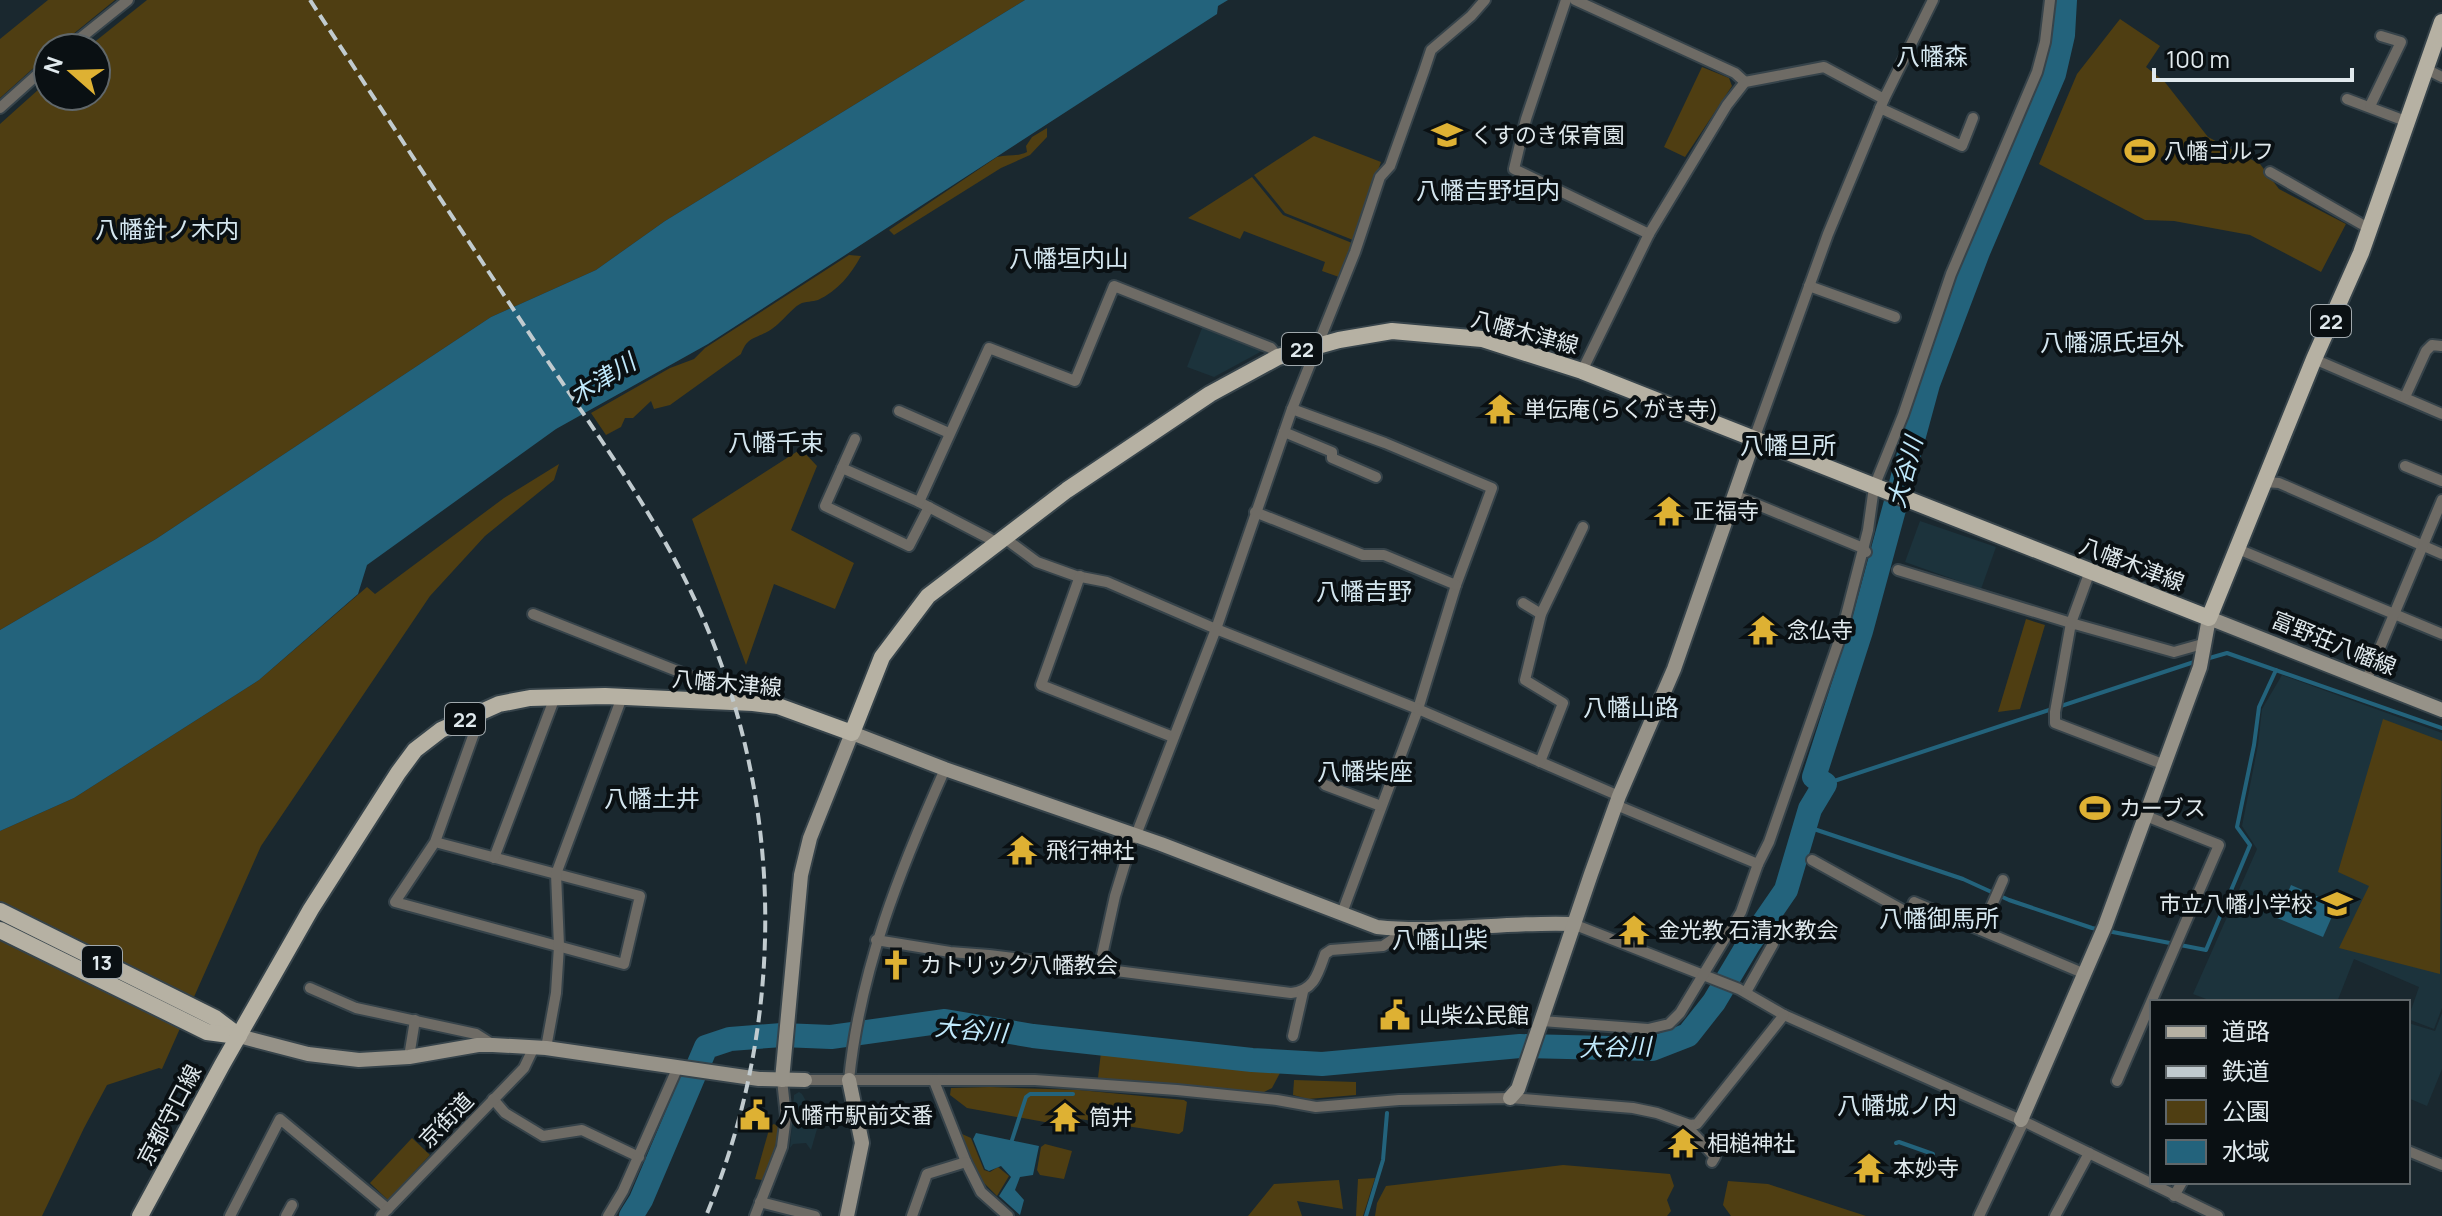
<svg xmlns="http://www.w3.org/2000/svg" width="2442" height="1216" font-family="Manrope,'Noto Sans JP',sans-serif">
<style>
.built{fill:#1c333c}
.green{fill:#4f3e12}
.water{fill:#23637c}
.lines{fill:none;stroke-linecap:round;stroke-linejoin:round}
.stream{stroke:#23637c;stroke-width:4}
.river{stroke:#23637c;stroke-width:24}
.street-casing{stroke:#36434a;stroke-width:14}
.secondary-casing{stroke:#36434a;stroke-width:18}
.primary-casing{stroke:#36434a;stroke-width:20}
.street{stroke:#6e6b65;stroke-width:10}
.secondary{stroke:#969288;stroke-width:14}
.primary{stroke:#b6b1a3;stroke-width:16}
.rail{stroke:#c1cbcf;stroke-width:4;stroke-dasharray:12 6;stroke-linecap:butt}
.labels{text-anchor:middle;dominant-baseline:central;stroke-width:8;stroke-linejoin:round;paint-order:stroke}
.shield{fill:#0a1013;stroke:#a0a8ac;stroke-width:2}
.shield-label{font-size:20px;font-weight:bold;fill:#e0e9ed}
.poi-label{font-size:22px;fill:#e0e9ed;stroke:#0a1013;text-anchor:start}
.street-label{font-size:22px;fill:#e0e9ed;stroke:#0a1013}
.neighbourhood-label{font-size:24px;fill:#d4e6ef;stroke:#0a1013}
.water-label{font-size:24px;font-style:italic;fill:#c0e9fc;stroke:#0a1013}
</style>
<rect width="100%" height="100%" fill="#1a282f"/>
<g class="built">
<polygon points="1202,328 1262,351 1214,377 1187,367"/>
<polygon points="1920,521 1996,547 1981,589 1905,562"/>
<polygon points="2282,675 2442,733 2442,1008 2434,1029 2408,1019 2419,987 2354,959 2337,1002 2214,1002 2193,994 2257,849 2242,826 2258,745 2262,709"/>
<polygon points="2442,1013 2442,1069 2427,1106 2408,1098 2408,1023 2435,1031"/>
<polygon points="799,1092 802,1094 816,1119 817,1129 811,1150 806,1143 793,1144 790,1148 794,1095"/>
</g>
<g class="green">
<polygon points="48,0 115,0 56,48 48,48 48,55 0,98 0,39"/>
<polygon points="147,0 1025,0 665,221 596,270 491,317 156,539 0,630 0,124 48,81 48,96 96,96 96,48 87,48"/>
<polygon points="2120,19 2160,46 2146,67 2164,81 2208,137 2260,164 2279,189 2346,224 2321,272 2250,235 2174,221 2145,220 2039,164 2077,74"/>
<polygon points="1702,67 1729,78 1732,86 1685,157 1664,147"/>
<path d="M 1047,128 L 1047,137 L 1030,155 L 1001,168 L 894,235 L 889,230 L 997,157 C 1008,154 1017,157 1027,152 L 1026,146 L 1032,137 Z"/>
<polygon points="1314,136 1381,162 1353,240 1285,213 1254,175"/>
<polygon points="1252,177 1283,215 1352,243 1339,277 1322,271 1325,262 1244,231 1240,239 1188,218"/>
<path d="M 849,255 L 861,256 C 851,274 838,291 818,300 C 813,302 805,301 800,304 C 792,308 779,326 767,332 C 753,339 747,338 741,354 L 670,405 L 654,409 L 651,401 L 633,418 L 625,418 L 621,427 L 606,435 L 591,413 L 670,368 L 694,359 L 705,348 Z"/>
<polygon points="801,449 817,466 791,530 854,563 835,609 774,584 746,665 692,519"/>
<polygon points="559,464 554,480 485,536 430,596 261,846 162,1069 159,1068 107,1085 84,1128 42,1216 0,1216 0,831 74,798 259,680 367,587 375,594 504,498"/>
<polygon points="2026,619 2045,625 2020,709 1998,712"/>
<polygon points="2383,719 2442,741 2440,974 2339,948 2369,886 2338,872"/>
<polygon points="1101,1052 1281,1071 1272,1088 1262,1093 1098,1078"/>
<polygon points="1294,1080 1356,1082 1356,1095 1308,1099 1293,1095"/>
<polygon points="990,1087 1079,1090 1184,1100 1187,1102 1183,1131 1179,1134 1073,1118 1073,1110 1058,1106 1050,1123 967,1108 950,1095 951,1088"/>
<polygon points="774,1124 779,1127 775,1149 762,1180 755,1179 770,1126"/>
<polygon points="962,1134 971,1138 984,1170 990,1172 998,1167 1009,1176 997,1196 984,1183 961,1137"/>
<polygon points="412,1138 430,1155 388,1200 370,1183"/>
<polygon points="1045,1144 1072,1151 1064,1179 1040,1175 1037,1170 1041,1147"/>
<polygon points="1563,1165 1670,1174 1674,1186 1667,1200 1671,1211 1667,1216 1375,1216 1377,1203 1386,1186"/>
<polygon points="1375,1178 1363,1216 1356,1216 1358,1179"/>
<polygon points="1339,1180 1343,1209 1297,1201 1302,1216 1248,1216 1274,1184"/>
<polygon points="1728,1181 1768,1184 1866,1216 1731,1216 1723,1205"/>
</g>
<g class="water">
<polygon points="1025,0 1228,0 1218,6 1217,14 708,344 556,429 367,565 358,594 259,680 74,798 0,831 0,630 156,539 491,317 596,270 665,221"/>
<polygon points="2291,885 2337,905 2323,937 2277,918"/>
<polygon points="976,1133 1039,1146 1033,1175 1020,1177 1015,1190 1024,1200 1020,1215 999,1196 1011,1177 1001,1166 989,1171 985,1169 973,1139"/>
</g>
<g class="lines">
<g class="stream">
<polyline points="2206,659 2227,653 2442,728"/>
<polyline points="1825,784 2197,661"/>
<polyline points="1805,826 1963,879 2009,900 2092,928 2206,950 2250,845 2237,827 2254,745 2259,707 2276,670"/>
<polyline points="1012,1140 1026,1097 1030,1094 1073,1094"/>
<polyline points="1896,1143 1899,1142 1933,1154"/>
<polyline points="1366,1216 1383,1160 1387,1113"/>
</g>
<polyline class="river" points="631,1216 641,1200 706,1047 730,1039 782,1035 831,1037 945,1021 1033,1036 1252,1060 1322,1064 1520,1046 1652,1049 1688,1035 1714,1002 1748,945 1786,890 1810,809 1825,784 1814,777 1861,631 1928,384 1978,252 2054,74 2063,35 2065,0"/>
<g class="street-casing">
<g id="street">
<polyline points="1566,0 1526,119 1514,169 1649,234"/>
<polyline points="1575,0 1735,73 1745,82"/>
<polyline points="68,48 128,0"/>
<polyline points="2426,69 2442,77"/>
<polyline points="2347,99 2408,122"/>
<polyline points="2370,106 2401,42 2381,36"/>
<polyline points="0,108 48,65"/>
<polyline points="1880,108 1962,146 1973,118"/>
<polyline points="2270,172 2370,229"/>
<polyline points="1809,286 1895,317"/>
<polyline points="2314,359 2442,414"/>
<polyline points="1582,371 1649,234 1727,105 1745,82 1824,67 1884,99"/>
<polyline points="2405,397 2426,351 2432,345 2441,346"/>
<polyline points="1292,409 1385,443 1492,488 1456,585 1418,709 1342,913"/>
<polyline points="899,411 949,433"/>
<polyline points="1284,432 1332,452 1332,458 1376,477"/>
<polyline points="855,439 825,506 909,546 929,507"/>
<polyline points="1754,439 1828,234 1884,99 1933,0"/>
<polyline points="2405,466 2442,481"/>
<polyline points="842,468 919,502 996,542"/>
<polyline points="2265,482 2279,483 2442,554"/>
<polyline points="1736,496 1863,548 1866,552"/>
<polyline points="919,502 989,348 1075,381 1114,286 1271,348 1278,357"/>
<polyline points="1255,512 1363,555 1384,555 1456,585"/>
<polyline points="1003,537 1037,562 1076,576 1107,582 1216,629 1418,709 1619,796"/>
<polyline points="2238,549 2442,634"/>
<polyline points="1898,570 2071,623 2090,571"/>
<polyline points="1080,576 1041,685 1173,737"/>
<polyline points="1523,603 1541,614"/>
<polyline points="533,614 705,682 708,701"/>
<polyline points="2366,681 2442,500"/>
<polyline points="1540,762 1563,703 1525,680 1541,614 1583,527"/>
<polyline points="2165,765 2055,723 2055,712 2071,623 2174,652 2206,643"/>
<polyline points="1325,785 1381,806"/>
<polyline points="1616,805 1758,864"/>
<polyline points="1136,835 1216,629 1292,409 1355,252 1380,177 1390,166 1424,71 1431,50 1471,16 1485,0"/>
<polyline points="435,842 640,896 624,964 395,902 435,842 482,711"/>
<polyline points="494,858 555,697"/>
<polyline points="1812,860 1906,912 1911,910 1914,902 2085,974"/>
<polyline points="1573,924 1739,989 1784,1015 2021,1120 2218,1216"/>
<polyline points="1981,930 2003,880"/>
<path d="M 876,940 L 950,952 L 989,955 L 1291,993 C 1314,991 1318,974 1325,954 L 1331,950 L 1383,946 L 1407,930"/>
<polyline points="1099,969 1115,896 1134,834"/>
<polyline points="310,988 356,1008 476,1034 492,1044"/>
<polyline points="1746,992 1773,944"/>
<polyline points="1542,1021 1648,1029 1669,1024 1680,1013 1741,912 1758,864 1769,842 1841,635 1868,530 1874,487 1903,415 1951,274 2037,72 2045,42 2050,0"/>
<polyline points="1293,1036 1303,992"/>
<polyline points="546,1048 556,993 559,946 556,874 622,697"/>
<polyline points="409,1057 415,1020"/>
<polyline points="805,1080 1035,1080 1177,1090 1277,1100 1316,1107 1399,1100 1510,1098 1633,1108 1657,1113 1690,1125 1697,1124 1784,1015"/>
<path d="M 849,1080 C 860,969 900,870 945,769"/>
<polyline points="934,1081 966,1162 981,1192 1008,1216"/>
<polyline points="2117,1081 2219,845 2146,816"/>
<polyline points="493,1099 505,1113 543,1136 582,1130 639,1157"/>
<polyline points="1690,1125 1692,1132 1715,1157 1712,1162"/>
<polyline points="2408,1151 2442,1165"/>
<polyline points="2174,1196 2182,1182"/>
<polyline points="760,1202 815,1216"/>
<polyline points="230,1216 280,1119 388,1209"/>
<polyline points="286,1216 292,1205"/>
<polyline points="381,1216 524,1068 534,1047"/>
<polyline points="608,1216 623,1191 677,1069"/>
<polyline points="755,1216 782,1147 786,1116 782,1080"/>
<polyline points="912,1216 927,1174 966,1162"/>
<polyline points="1979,1216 2024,1121"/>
<polyline points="2055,1216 2089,1153"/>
</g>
</g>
<g class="secondary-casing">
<g id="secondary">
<polyline points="239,1036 308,1054 359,1060 409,1057 478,1045 493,1045 546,1048 759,1079 805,1080"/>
<path d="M 782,1080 L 801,875 L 810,838 L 852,733 L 945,769 L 1161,844 L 1377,927 C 1442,934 1508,921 1573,924"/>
<polyline points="1510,1098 1518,1089 1591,874 1619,796 1674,669 1754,439"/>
<polyline points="2021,1120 2105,926 2200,667 2209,618 2442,710"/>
<polyline points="847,1216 862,1143 849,1080"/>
</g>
</g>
<g class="primary-casing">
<g id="primary">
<polyline points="0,911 215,1018 239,1036"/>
<polyline points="0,930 207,1032 237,1036"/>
<polyline points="140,1216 222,1065 311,909 398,773 415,750 441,730 499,704 530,698 605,696 753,703 778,706 852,733 882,657 928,596 1067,490 1210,394 1278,357 1339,340 1392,331 1482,339 1582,371 2209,618 2314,359 2361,253 2442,22"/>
</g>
</g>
<use href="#street" class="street"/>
<use href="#secondary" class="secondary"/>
<use href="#primary" class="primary"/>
<path class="rail" d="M 310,0 C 385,115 461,230 537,345 C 584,416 636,487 676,562 C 784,764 794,1004 706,1216"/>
</g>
<defs>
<g id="school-bare" transform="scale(2.4)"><path d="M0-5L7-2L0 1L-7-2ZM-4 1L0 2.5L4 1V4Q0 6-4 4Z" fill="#deb133" stroke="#0a1013" stroke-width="2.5" paint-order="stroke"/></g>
<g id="stadium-bare" transform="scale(2.4)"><path d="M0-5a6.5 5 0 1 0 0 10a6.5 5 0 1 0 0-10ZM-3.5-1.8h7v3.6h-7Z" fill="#deb133" stroke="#0a1013" stroke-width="2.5" paint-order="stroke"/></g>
<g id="temple-bare" transform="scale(2.4)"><path d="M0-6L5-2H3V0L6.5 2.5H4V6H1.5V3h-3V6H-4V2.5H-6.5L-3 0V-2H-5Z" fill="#deb133" stroke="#0a1013" stroke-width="2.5" paint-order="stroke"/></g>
<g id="church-bare" transform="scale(2.4)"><path d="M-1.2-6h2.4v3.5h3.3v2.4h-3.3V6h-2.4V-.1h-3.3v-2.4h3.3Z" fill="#deb133" stroke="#0a1013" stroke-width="2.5" paint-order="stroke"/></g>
<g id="civic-bare" transform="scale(2.4)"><path d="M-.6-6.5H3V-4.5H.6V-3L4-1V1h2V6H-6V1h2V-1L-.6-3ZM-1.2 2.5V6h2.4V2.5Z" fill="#deb133" stroke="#0a1013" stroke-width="2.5" paint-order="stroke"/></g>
</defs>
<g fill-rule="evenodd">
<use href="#school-bare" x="1447" y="135"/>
<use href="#stadium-bare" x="2140" y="151"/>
<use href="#temple-bare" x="1500" y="409"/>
<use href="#temple-bare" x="1669" y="511"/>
<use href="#temple-bare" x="1763" y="630"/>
<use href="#stadium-bare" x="2095" y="808"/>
<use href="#temple-bare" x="1022" y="850"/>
<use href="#school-bare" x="2337" y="904"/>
<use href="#temple-bare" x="1634" y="930"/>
<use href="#church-bare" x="896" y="965"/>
<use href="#civic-bare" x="1395" y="1015"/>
<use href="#civic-bare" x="755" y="1115"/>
<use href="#temple-bare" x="1065" y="1117"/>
<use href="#temple-bare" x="1683" y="1143"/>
<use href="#temple-bare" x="1869" y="1168"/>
</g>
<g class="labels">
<g class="shield">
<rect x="2311" y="305" width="40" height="32" rx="6"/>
<rect x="1282" y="333" width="40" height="32" rx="6"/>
<rect x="445" y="703" width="40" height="32" rx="6"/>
<rect x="82" y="946" width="40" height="32" rx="6"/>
</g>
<g class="shield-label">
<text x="2331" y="321">22</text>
<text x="1302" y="349">22</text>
<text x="465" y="719">22</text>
<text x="102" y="962">13</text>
</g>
<g class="poi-label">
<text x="1471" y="135">くすのき保育園</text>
<text x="2164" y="151">八幡ゴルフ</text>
<text x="1524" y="409">単伝庵(らくがき寺)</text>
<text x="1693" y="511">正福寺</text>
<text x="1787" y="630">念仏寺</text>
<text x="2119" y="808">カーブス</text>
<text x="1046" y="850">飛行神社</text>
<text x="2313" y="904" text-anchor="end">市立八幡小学校</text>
<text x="1658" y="930">金光教 石清水教会</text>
<text x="920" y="965">カトリック八幡教会</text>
<text x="1419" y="1015">山柴公民館</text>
<text x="779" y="1115">八幡市駅前交番</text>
<text x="1089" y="1117">筒井</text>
<text x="1707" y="1143">相槌神社</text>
<text x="1893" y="1168">本妙寺</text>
</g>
<g class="street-label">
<text transform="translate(1525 332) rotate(15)">八幡木津線</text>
<text transform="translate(2132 564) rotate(21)">八幡木津線</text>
<text transform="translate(2334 643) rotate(22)">富野荘八幡線</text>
<text transform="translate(727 683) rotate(5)">八幡木津線</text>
<text transform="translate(169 1115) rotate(-62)">京都守口線</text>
<text transform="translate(446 1120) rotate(-46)">京街道</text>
</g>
<g class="neighbourhood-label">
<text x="1932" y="55">八幡森</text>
<text x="1488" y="189">八幡吉野垣内</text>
<text x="167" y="228">八幡針ノ木内</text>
<text x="1069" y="257">八幡垣内山</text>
<text x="2112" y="341">八幡源氏垣外</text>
<text x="776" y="441">八幡千束</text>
<text x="1788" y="444">八幡旦所</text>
<text x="1364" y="590">八幡吉野</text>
<text x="1631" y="706">八幡山路</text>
<text x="1365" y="770">八幡柴座</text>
<text x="652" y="797">八幡土井</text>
<text x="1939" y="917">八幡御馬所</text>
<text x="1440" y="938">八幡山柴</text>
<text x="1897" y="1104">八幡城ノ内</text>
</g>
<g class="water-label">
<text transform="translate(602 378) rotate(-32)">木津川</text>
<text transform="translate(1904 472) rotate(-75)">大谷川</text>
<text transform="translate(971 1029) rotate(5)">大谷川</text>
<text transform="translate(1615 1046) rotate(-1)">大谷川</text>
</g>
</g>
<rect x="2150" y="1000" width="260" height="184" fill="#0a1013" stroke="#60676a" stroke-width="2"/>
<rect x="2166" y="1026" width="40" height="12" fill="#b6b1a3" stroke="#60676a" stroke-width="2"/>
<text x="2222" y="1040" font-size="24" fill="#e0e9ed">道路</text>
<rect x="2166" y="1066" width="40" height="12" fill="#c1cbcf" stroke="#60676a" stroke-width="2"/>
<text x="2222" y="1080" font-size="24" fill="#e0e9ed">鉄道</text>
<rect x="2166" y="1100" width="40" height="24" fill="#4f3e12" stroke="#60676a" stroke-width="2"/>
<text x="2222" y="1120" font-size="24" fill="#e0e9ed">公園</text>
<rect x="2166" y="1140" width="40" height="24" fill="#23637c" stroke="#60676a" stroke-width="2"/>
<text x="2222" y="1160" font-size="24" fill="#e0e9ed">水域</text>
<g transform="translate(72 72) rotate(290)"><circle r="38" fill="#0a1013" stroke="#60676a" stroke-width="2"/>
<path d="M0-6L14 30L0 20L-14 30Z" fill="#deb133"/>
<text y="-12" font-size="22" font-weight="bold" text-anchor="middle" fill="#e0e9ed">N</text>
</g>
<path d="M2154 68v12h198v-12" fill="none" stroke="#e0e9ed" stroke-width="4"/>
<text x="2166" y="68" font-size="24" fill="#e0e9ed" stroke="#0a1013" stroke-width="6" paint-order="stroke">100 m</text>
</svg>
